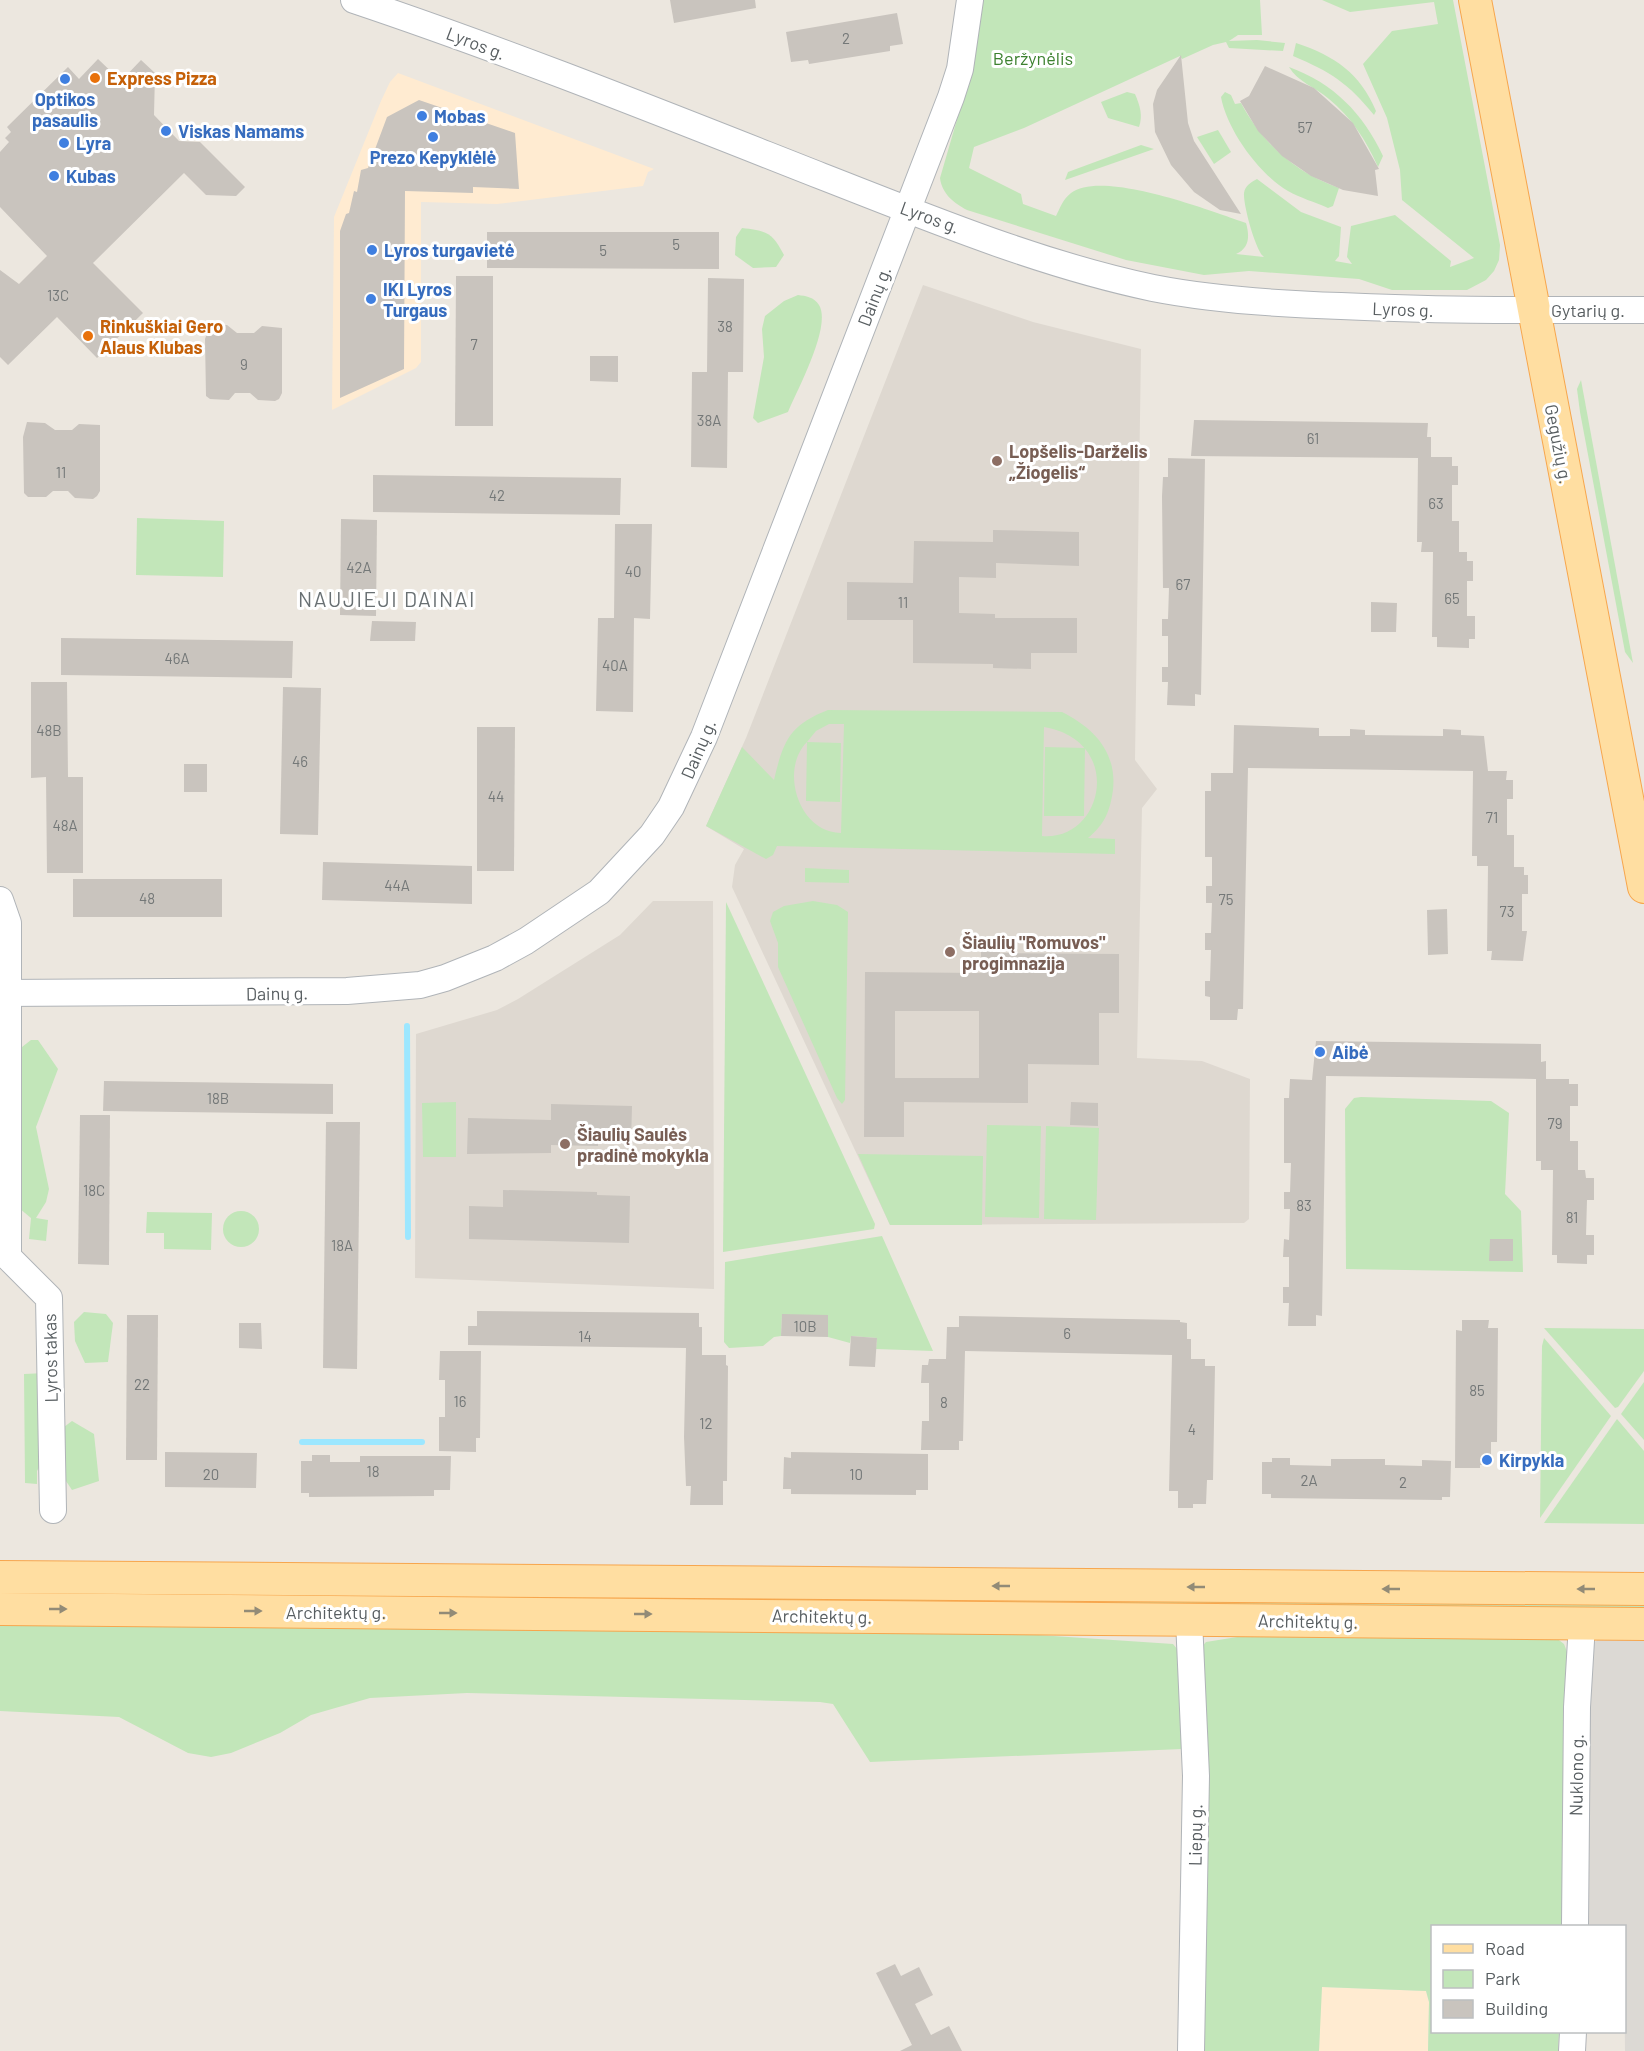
<svg xmlns="http://www.w3.org/2000/svg" width="1644" height="2051" font-family="Barlow,sans-serif">
<style>
.commercial{fill:#ffebd1}
.industrial{fill:#dcd9d4}
.education{fill:#ded8d0}
.green{fill:#c2e6b9;fill-rule:evenodd}
.lines{fill:none;stroke-linecap:round;stroke-linejoin:round}
.stream{stroke:#9ce7ff;stroke-width:6}
.building{fill:#c9c4be;fill-rule:evenodd}
.minor-casing{stroke:#b0b4b8;stroke-width:28}
.major-casing{stroke:#f7a64d;stroke-width:34}
.minor{stroke:#fff;stroke-width:26}
.major{stroke:#ffdea1;stroke-width:32}
.oneway{fill:#928b77}
.food-dot{fill:#e8710a;stroke:#fff;stroke-width:2}
.shop-dot{fill:#3f7fe0;stroke:#fff;stroke-width:2}
.education-dot{fill:#8d6e63;stroke:#fff;stroke-width:2}
.labels{text-anchor:middle;dominant-baseline:central;stroke-width:6;stroke-linejoin:round;paint-order:stroke}
.number-label{font-size:15px;fill:#747878}
.street-label{font-size:18px;fill:#585e61;stroke:#fff}
.park-label{font-size:18px;fill:#3c812f;stroke:#fff}
.food-label{font-size:18px;font-weight:bold;fill:#c56008;stroke:#fff;text-anchor:start}
.shop-label{font-size:18px;font-weight:bold;fill:#366cbe;stroke:#fff;text-anchor:start}
.education-label{font-size:18px;font-weight:bold;fill:#785e54;stroke:#fff;text-anchor:start}
.quarter-label{font-size:21px;letter-spacing:1.5px;fill:#697073;stroke:#fff}
</style>
<rect width="100%" height="100%" fill="#ece7df"/>
<g class="commercial">
<polygon points="398,73 654,169 648,172 643,186 497,204 421,202 421,362 416,368 332,410 334,217 381,101 390,82"/>
<polygon points="1321,1987 1426,1991 1429,2002 1428,2051 1319,2051"/>
</g>
<polygon class="industrial" points="1644,1634 1644,2051 1625,2051 1624,1926 1585,1926 1586,1653 1593,1643 1602,1637"/>
<g class="education">
<polygon points="923,285 1033,322 1141,349 1135,760 1157,789 1142,808 1137,1058 1202,1061 1250,1079 1249,1219 1244,1223 890,1225 732,887 735,865 744,849 706,826 746,738"/>
<polygon points="653,901 713,901 714,1289 415,1278 416,1034 497,1010 518,999 620,935"/>
</g>
<g class="green">
<path d="M 980,0 L 1260,0 L 1262,35 L 1238,35 L 1229,41 L 1257,40 L 1285,43 L 1283,51 L 1229,48 L 1226,42 L 1213,45 L 1182,59 L 1180,56 L 1024,128 L 974,147 L 969,168 L 1021,194 L 1023,204 L 1056,216 C 1060,208 1063,199 1071,193 C 1102,169 1211,211 1246,223 C 1250,237 1249,248 1236,254 L 1264,257 C 1256,252 1243,205 1244,193 C 1245,186 1251,182 1257,179 L 1301,212 L 1341,227 L 1339,256 L 1335,261 L 1352,264 L 1347,257 L 1351,226 L 1395,215 L 1451,261 L 1450,267 L 1474,258 L 1402,200 L 1400,170 L 1387,118 L 1363,64 L 1392,31 L 1438,24 L 1434,2 L 1350,12 L 1322,0 L 1453,0 L 1500,245 L 1499,260 L 1494,271 L 1486,280 L 1467,290 L 1392,290 L 1359,279 L 1249,271 L 1204,275 L 1126,260 L 967,210 C 954,203 942,194 940,178 L 972,68 Z"/>
<path d="M 1296,43 C 1335,56 1360,73 1376,111 L 1374,115 C 1348,83 1331,72 1293,56 Z"/>
<path d="M 1289,67 C 1333,83 1363,113 1383,156 L 1378,167 C 1366,140 1351,117 1329,99 C 1315,87 1298,82 1289,67 Z"/>
<path d="M 1127,92 L 1135,94 C 1140,106 1143,115 1139,127 L 1108,118 L 1101,102 Z"/>
<path d="M 1225,92 L 1231,95 L 1235,104 L 1241,103 C 1263,144 1296,173 1339,188 L 1333,206 L 1328,208 C 1315,202 1300,198 1288,191 C 1259,174 1227,130 1221,97 Z"/>
<polygon points="1218,130 1231,152 1214,164 1197,137"/>
<polygon points="1141,145 1154,149 1065,180 1068,172"/>
<path d="M 742,228 C 767,231 772,232 784,255 L 776,267 L 753,268 L 735,255 L 736,237 Z"/>
<path d="M 798,295 C 806,296 814,297 819,305 C 832,326 797,390 788,412 L 758,423 L 753,418 L 764,357 L 762,329 L 765,316 L 784,301 Z"/>
<polygon points="1581,380 1633,663 1625,652 1580,412 1577,389"/>
<polygon points="137,518 224,521 223,577 136,575"/>
<path d="M 828,710 L 1062,712 C 1094,728 1117,752 1113,790 C 1110,811 1105,824 1088,838 L 1115,839 L 1115,854 L 777,846 L 773,855 L 766,859 L 706,826 L 742,747 L 774,780 C 783,742 789,725 828,710 ZM 829,724 L 844,724 L 841,833 C 799,833 779,770 807,742 L 806,801 L 840,802 L 841,743 L 807,742 L 816,731 ZM 1044,727 C 1125,741 1104,841 1042,836 Z"/>
<polygon points="1045,747 1085,748 1084,816 1044,816"/>
<polygon points="805,868 849,870 849,883 805,882"/>
<polygon points="813,901 837,905 848,912 845,1100 842,1104 837,1098 778,967 778,943 770,921 773,912 784,906"/>
<polygon points="726,902 875,1224 874,1229 723,1252"/>
<polygon points="31,1040 38,1040 58,1069 36,1127 49,1189 46,1202 36,1218 48,1220 46,1241 29,1239 31,1218 19,1208 22,1047"/>
<path d="M 1361,1097 L 1491,1101 L 1509,1113 L 1505,1194 L 1521,1211 L 1523,1272 L 1346,1269 L 1345,1109 L 1354,1098 ZM 1490,1239 L 1513,1239 L 1513,1261 L 1490,1261 Z"/>
<polygon points="456,1102 456,1157 423,1157 422,1103"/>
<polygon points="987,1125 1041,1126 1039,1218 985,1217"/>
<polygon points="1046,1126 1099,1128 1096,1220 1044,1219"/>
<polygon points="858,1154 983,1156 982,1225 890,1225"/>
<circle cx="241" cy="1229" r="18"/>
<polygon points="147,1212 212,1213 211,1250 164,1249 164,1233 146,1233"/>
<polygon points="882,1236 933,1351 876,1349 877,1338 851,1336 850,1343 828,1337 828,1315 782,1315 781,1336 774,1337 763,1346 729,1348 724,1342 725,1262"/>
<polygon points="84,1312 106,1314 113,1323 108,1362 85,1363 75,1341 74,1322"/>
<polygon points="1544,1328 1644,1329 1644,1371 1618,1407 1615,1408"/>
<polygon points="1544,1338 1611,1416 1540,1518 1542,1346"/>
<polygon points="46,1373 45,1456 37,1471 37,1484 25,1483 24,1374"/>
<polygon points="1644,1382 1644,1440 1621,1414"/>
<polygon points="1617,1419 1644,1451 1644,1524 1544,1523"/>
<polygon points="72,1421 94,1434 99,1481 72,1490 64,1478 64,1427"/>
<polygon points="0,1589 848,1598 850,1599 849,1603 0,1596"/>
<polygon points="877,1597 1644,1603 1644,1613 872,1603"/>
<polygon points="0,1623 978,1631 1173,1644 1182,1655 1185,1671 1182,1749 870,1762 833,1704 820,1702 467,1693 370,1698 311,1715 280,1733 231,1753 211,1757 188,1753 119,1717 0,1711"/>
<polygon points="1262,1633 1555,1637 1564,1644 1569,1657 1562,1926 1432,1926 1432,2032 1559,2032 1558,2051 1428,2051 1429,2002 1426,1991 1322,1987 1319,2051 1198,2051 1200,1649 1206,1642"/>
</g>
<g class="lines">
<g class="stream">
<polyline points="407,1026 408,1237"/>
<polyline points="302,1442 422,1442"/>
</g>
</g>
<g class="building">
<polygon points="670,0 755,0 756,8 674,23"/>
<polygon points="897,13 903,44 890,46 890,51 809,64 808,60 791,62 786,32"/>
<polygon points="1181,55 1188,123 1194,141 1241,214 1220,210 1194,192 1171,165 1155,132 1153,104 1157,90"/>
<polygon points="98,59 121,81 141,60 155,73 154,115 179,141 200,142 245,187 236,196 206,195 184,173 93,263 143,313 97,358 57,317 8,365 0,357 0,270 19,284 47,256 0,207 0,152 9,142 5,138 11,132 7,127 68,67 79,79"/>
<polygon points="1265,66 1314,88 1353,123 1379,169 1375,170 1378,196 1343,190 1311,176 1282,156 1258,131 1240,101 1249,96"/>
<polygon points="419,100 515,133 519,189 473,187 473,193 405,191 404,369 340,398 340,231 346,214 349,213 354,191 357,192 361,170 368,168 387,117"/>
<polygon points="487,232 719,232 719,269 487,268"/>
<polygon points="456,276 493,276 493,426 455,426"/>
<polygon points="708,278 744,279 743,372 728,372 727,468 691,467 692,372 707,372"/>
<polygon points="210,325 227,325 237,333 254,333 262,326 282,328 282,393 279,399 275,401 258,400 250,393 235,393 229,400 210,399 206,396 205,339"/>
<polygon points="590,356 618,356 618,382 590,381"/>
<polygon points="1194,420 1428,423 1427,437 1431,437 1431,457 1452,457 1452,466 1458,466 1458,485 1452,485 1452,521 1459,521 1459,552 1467,552 1467,561 1473,561 1473,581 1467,581 1467,616 1475,616 1475,639 1469,639 1469,648 1437,647 1437,637 1432,637 1433,552 1421,552 1422,542 1417,542 1418,458 1191,456"/>
<polygon points="27,422 45,423 55,430 72,430 79,424 100,425 100,491 97,496 93,499 75,498 68,491 53,491 46,497 28,497 24,493 23,437"/>
<polygon points="1168,458 1205,459 1201,695 1195,694 1195,706 1167,705 1168,682 1162,682 1162,667 1168,667 1168,636 1162,636 1162,619 1168,619 1169,588 1163,588 1162,496 1163,477 1168,477"/>
<polygon points="373,475 621,478 620,515 373,512"/>
<polygon points="341,519 377,520 376,616 340,615"/>
<polygon points="615,524 652,524 650,619 634,618 633,712 596,711 598,618 614,618"/>
<polygon points="993,530 1079,532 1079,566 996,563 996,578 959,577 959,613 995,614 995,618 1077,618 1077,653 1031,653 1031,669 993,668 993,664 913,663 913,620 847,620 847,582 913,583 914,541 993,542"/>
<polygon points="1371,602 1397,603 1396,632 1371,632"/>
<polygon points="372,621 416,622 415,641 370,641"/>
<polygon points="61,638 293,641 292,678 61,675"/>
<polygon points="31,682 67,682 68,777 83,777 83,873 47,873 46,777 31,778"/>
<polygon points="283,687 321,688 318,835 280,834"/>
<polygon points="1234,725 1319,728 1319,736 1350,736 1350,729 1365,730 1365,735 1443,736 1443,729 1461,730 1461,735 1484,736 1488,771 1507,771 1506,780 1513,780 1513,799 1507,799 1507,835 1514,835 1514,867 1524,867 1524,875 1528,875 1528,894 1522,894 1522,931 1527,931 1523,961 1491,960 1492,951 1487,951 1488,866 1477,866 1477,856 1472,856 1473,771 1248,768 1243,1009 1238,1009 1237,1020 1210,1020 1210,997 1205,996 1205,981 1210,981 1211,950 1205,950 1205,933 1211,933 1212,903 1206,903 1206,886 1212,886 1212,857 1205,857 1205,791 1211,791 1211,773 1233,773"/>
<polygon points="477,727 515,727 514,871 477,871"/>
<rect x="184" y="764" width="23" height="28"/>
<polygon points="323,862 472,866 472,904 322,900"/>
<rect x="73" y="879" width="149" height="38"/>
<polygon points="1447,909 1448,954 1428,955 1427,910"/>
<path d="M 981,939 L 1000,939 L 1000,953 L 1119,954 L 1119,1013 L 1099,1013 L 1099,1065 L 1028,1064 L 1028,1103 L 904,1102 L 904,1137 L 864,1137 L 865,972 L 981,973 ZM 895,1011 L 979,1011 L 979,1078 L 895,1078 Z"/>
<polygon points="1316,1041 1541,1044 1541,1062 1546,1061 1546,1079 1569,1079 1569,1084 1578,1084 1578,1106 1570,1106 1570,1141 1578,1141 1578,1170 1585,1170 1586,1178 1594,1178 1594,1200 1587,1200 1586,1235 1594,1235 1594,1255 1587,1255 1587,1264 1557,1263 1557,1255 1552,1255 1553,1170 1541,1170 1541,1161 1536,1161 1536,1079 1326,1076 1322,1316 1316,1315 1316,1326 1288,1326 1289,1303 1283,1303 1283,1287 1289,1287 1289,1257 1283,1257 1284,1239 1289,1240 1290,1209 1284,1209 1284,1192 1290,1192 1291,1163 1284,1163 1284,1098 1289,1098 1290,1079 1312,1080"/>
<polygon points="104,1081 333,1084 333,1114 103,1111"/>
<polygon points="1071,1102 1098,1103 1098,1126 1070,1125"/>
<polygon points="551,1104 632,1106 631,1143 598,1142 598,1146 551,1145 551,1153 467,1154 468,1118 551,1120"/>
<polygon points="80,1115 110,1115 109,1265 78,1264"/>
<polygon points="326,1122 360,1122 357,1369 323,1368"/>
<polygon points="503,1190 597,1192 597,1195 630,1196 629,1243 469,1239 469,1206 503,1207"/>
<polygon points="1490,1239 1513,1239 1513,1261 1489,1261"/>
<polygon points="477,1311 699,1313 699,1327 702,1327 702,1355 726,1355 726,1365 728,1366 727,1481 723,1481 723,1505 690,1505 691,1486 686,1486 684,1437 686,1348 468,1345 468,1326 477,1326"/>
<polygon points="782,1314 828,1315 828,1337 781,1336"/>
<polygon points="127,1315 158,1315 157,1460 126,1460"/>
<polygon points="959,1316 1180,1320 1180,1322 1187,1323 1187,1339 1191,1339 1191,1359 1205,1359 1205,1366 1215,1366 1213,1480 1207,1480 1206,1504 1193,1504 1193,1508 1178,1508 1178,1491 1169,1491 1172,1355 965,1351 963,1441 959,1441 959,1450 921,1450 922,1421 929,1421 929,1383 921,1383 922,1365 928,1365 929,1359 946,1359 947,1327 959,1327"/>
<polygon points="1462,1320 1489,1320 1488,1328 1498,1328 1497,1442 1491,1442 1491,1465 1480,1465 1480,1468 1455,1468 1456,1330 1462,1331"/>
<polygon points="239,1323 261,1323 262,1349 239,1348"/>
<polygon points="851,1336 877,1338 875,1367 849,1366"/>
<polygon points="440,1351 481,1351 480,1438 476,1438 476,1452 439,1451 439,1417 445,1417 445,1380 439,1380"/>
<polygon points="165,1452 257,1453 256,1488 165,1487"/>
<polygon points="791,1452 928,1454 928,1490 916,1490 916,1495 791,1494 791,1489 783,1489 784,1457 791,1458"/>
<polygon points="312,1455 330,1455 330,1462 360,1462 360,1456 451,1456 450,1490 434,1490 434,1496 309,1497 309,1493 301,1493 301,1461 312,1461"/>
<polygon points="1272,1458 1290,1458 1290,1465 1331,1466 1331,1459 1385,1459 1385,1465 1422,1466 1422,1460 1451,1461 1450,1497 1442,1497 1442,1500 1271,1498 1271,1494 1262,1494 1262,1462 1272,1462"/>
<polygon points="895,1964 901,1976 919,1967 933,1995 915,2004 931,2035 949,2026 962,2051 900,2051 912,2045 876,1973"/>
</g>
<g class="lines">
<g class="minor-casing">
<g id="minor">
<path d="M 354,0 C 512,53 666,115 821,176 C 929,218 1039,264 1153,288 C 1214,300 1278,304 1341,306 C 1442,311 1543,310 1644,310"/>
<polyline points="0,900 8,923 8,1257 49,1298 53,1510"/>
<polyline points="0,993 347,991 420,985 445,978 495,958 526,941 599,892 652,835 671,807 704,737 951,97 960,69 970,0"/>
<polyline points="1189,1620 1196,1776 1191,2051"/>
<polyline points="1575,1926 1577,1707 1582,1624"/>
<polyline points="1572,2051 1573,2032"/>
</g>
</g>
<g class="major-casing">
<g id="major">
<polyline points="1475,0 1644,887"/>
<polyline points="0,1577 1644,1589"/>
<polyline points="0,1609 1644,1624"/>
</g>
</g>
<use href="#minor" class="minor"/>
<use href="#major" class="major"/>
</g>
<defs><path id="oneway-solid" d="M-6-.8H1V-3.2L6.5 0L1 3.2V.8H-6Z" transform="scale(1.5)"/></defs>
<g class="oneway">
<use href="#oneway-solid" transform="translate(1001 1586) rotate(-180)"/>
<use href="#oneway-solid" transform="translate(1196 1587) rotate(-180)"/>
<use href="#oneway-solid" transform="translate(1391 1589) rotate(-180)"/>
<use href="#oneway-solid" transform="translate(1586 1589) rotate(180)"/>
<use href="#oneway-solid" transform="translate(58 1609)"/>
<use href="#oneway-solid" transform="translate(253 1611)"/>
<use href="#oneway-solid" transform="translate(448 1613)"/>
<use href="#oneway-solid" transform="translate(643 1614)"/>
</g>
<g class="food-dot">
<circle cx="95" cy="78" r="6"/>
<circle cx="88" cy="336" r="6"/>
</g>
<g class="shop-dot">
<circle cx="65" cy="79" r="6"/>
<circle cx="422" cy="116" r="6"/>
<circle cx="166" cy="131" r="6"/>
<circle cx="433" cy="137" r="6"/>
<circle cx="64" cy="143" r="6"/>
<circle cx="54" cy="176" r="6"/>
<circle cx="372" cy="250" r="6"/>
<circle cx="371" cy="299" r="6"/>
<circle cx="1320" cy="1052" r="6"/>
<circle cx="1487" cy="1460" r="6"/>
</g>
<g class="education-dot">
<circle cx="997" cy="461" r="6"/>
<circle cx="950" cy="952" r="6"/>
<circle cx="565" cy="1144" r="6"/>
</g>
<g class="labels">
<g class="number-label">
<text x="846" y="38">2</text>
<text x="1305" y="127">57</text>
<text x="676" y="244">5</text>
<text x="603" y="250">5</text>
<text x="58" y="295">13C</text>
<text x="725" y="326">38</text>
<text x="474" y="344">7</text>
<text x="244" y="364">9</text>
<text x="709" y="420">38A</text>
<text x="1313" y="438">61</text>
<text x="61" y="472">11</text>
<text x="497" y="495">42</text>
<text x="1436" y="503">63</text>
<text x="359" y="567">42A</text>
<text x="633" y="571">40</text>
<text x="1183" y="584">67</text>
<text x="1452" y="598">65</text>
<text x="903" y="602">11</text>
<text x="177" y="658">46A</text>
<text x="615" y="665">40A</text>
<text x="49" y="730">48B</text>
<text x="300" y="761">46</text>
<text x="496" y="796">44</text>
<text x="1492" y="817">71</text>
<text x="65" y="825">48A</text>
<text x="397" y="885">44A</text>
<text x="147" y="898">48</text>
<text x="1226" y="899">75</text>
<text x="1507" y="911">73</text>
<text x="218" y="1098">18B</text>
<text x="1555" y="1123">79</text>
<text x="94" y="1190">18C</text>
<text x="1304" y="1205">83</text>
<text x="1572" y="1217">81</text>
<text x="342" y="1245">18A</text>
<text x="805" y="1326">10B</text>
<text x="1067" y="1333">6</text>
<text x="585" y="1336">14</text>
<text x="142" y="1384">22</text>
<text x="1477" y="1390">85</text>
<text x="460" y="1401">16</text>
<text x="944" y="1402">8</text>
<text x="706" y="1423">12</text>
<text x="1192" y="1429">4</text>
<text x="373" y="1471">18</text>
<text x="211" y="1474">20</text>
<text x="856" y="1474">10</text>
<text x="1309" y="1480">2A</text>
<text x="1403" y="1482">2</text>
</g>
<g class="street-label">
<text transform="translate(476 43) rotate(21)">Lyros g.</text>
<text transform="translate(930 217) rotate(20)">Lyros g.</text>
<text transform="translate(874 296) rotate(-69)">Dainų g.</text>
<text transform="translate(1403 309) rotate(2)">Lyros g.</text>
<text x="1588" y="310">Gytarių g.</text>
<text transform="translate(1559 444) rotate(79)">Gegužių g.</text>
<text transform="translate(698 749) rotate(-67)">Dainų g.</text>
<text transform="translate(277 993) rotate(-1)">Dainų g.</text>
<text transform="translate(50 1358) rotate(-91)">Lyros takas</text>
<text x="336" y="1612">Architektų g.</text>
<text transform="translate(822 1616) rotate(1)">Architektų g.</text>
<text transform="translate(1308 1621) rotate(1)">Architektų g.</text>
<text transform="translate(1576 1775) rotate(-89)">Nuklono g.</text>
<text transform="translate(1195 1835) rotate(-89)">Liepų g.</text>
</g>
<g class="park-label">
<text x="1033" y="58">Beržynėlis</text>
</g>
<g class="food-label">
<text x="107" y="78">Express Pizza</text>
<text x="100" y="326">Rinkuškiai Gero<tspan x="100" dy="21">Alaus Klubas</tspan></text>
</g>
<g class="shop-label">
<text x="65" y="99" text-anchor="middle">Optikos<tspan x="65" dy="21">pasaulis</tspan></text>
<text x="434" y="116">Mobas</text>
<text x="178" y="131">Viskas Namams</text>
<text x="76" y="143">Lyra</text>
<text x="433" y="157" text-anchor="middle">Prezo Kepyklėlė</text>
<text x="66" y="176">Kubas</text>
<text x="384" y="250">Lyros turgavietė</text>
<text x="383" y="289">IKI Lyros<tspan x="383" dy="21">Turgaus</tspan></text>
<text x="1332" y="1052">Aibė</text>
<text x="1499" y="1460">Kirpykla</text>
</g>
<g class="education-label">
<text x="1009" y="451">Lopšelis-Darželis<tspan x="1009" dy="21">„Žiogelis“</tspan></text>
<text x="962" y="942">Šiaulių "Romuvos"<tspan x="962" dy="21">progimnazija</tspan></text>
<text x="577" y="1134">Šiaulių Saulės<tspan x="577" dy="21">pradinė mokykla</tspan></text>
</g>
<g class="quarter-label">
<text x="387" y="598">NAUJIEJI DAINAI</text>
</g>
</g>
<rect x="1431" y="1925" width="195" height="108" fill="#ffffff" stroke="#bcbfc0" stroke-width="1.5"/>
<rect x="1443" y="1944" width="30" height="9" fill="#ffdea1" stroke="#bcbfc0" stroke-width="1.5"/>
<text x="1485" y="1955" font-size="18" fill="#585e61">Road</text>
<rect x="1443" y="1970" width="30" height="18" fill="#c2e6b9" stroke="#bcbfc0" stroke-width="1.5"/>
<text x="1485" y="1985" font-size="18" fill="#585e61">Park</text>
<rect x="1443" y="2000" width="30" height="18" fill="#c9c4be" stroke="#bcbfc0" stroke-width="1.5"/>
<text x="1485" y="2015" font-size="18" fill="#585e61">Building</text>
</svg>
